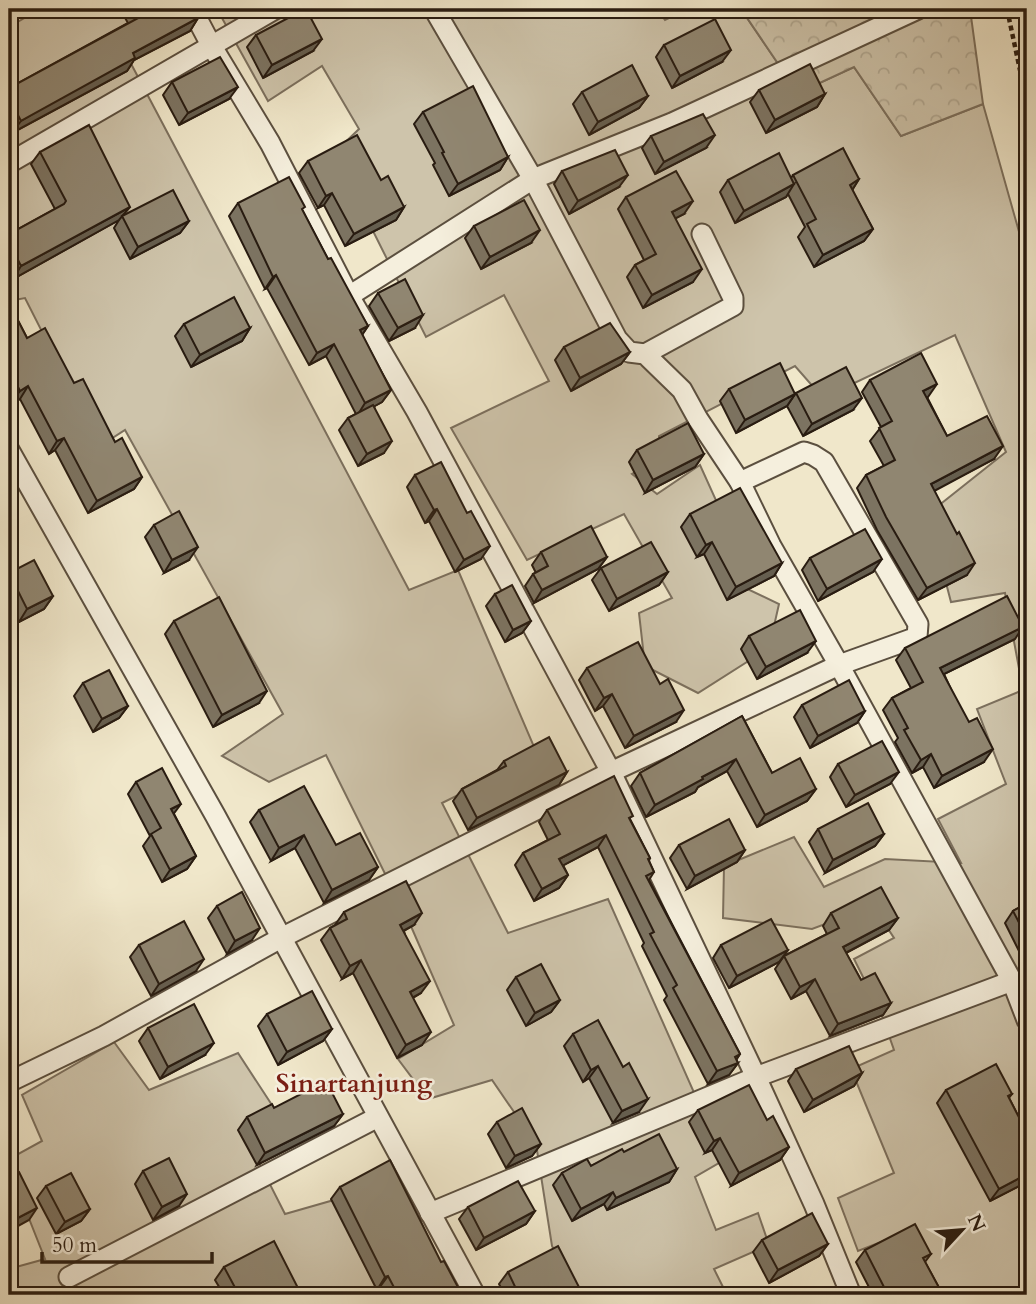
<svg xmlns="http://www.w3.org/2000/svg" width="1036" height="1304" font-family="Cardo,serif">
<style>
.green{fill:#cec4ab;stroke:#7c705e;stroke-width:2}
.forest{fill:url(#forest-crowns);stroke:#7c705e;stroke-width:2}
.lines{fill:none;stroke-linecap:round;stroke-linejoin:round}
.minor-casing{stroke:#5b4f3f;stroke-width:23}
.path{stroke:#291c11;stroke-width:4.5;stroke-dasharray:5 3.5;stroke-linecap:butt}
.minor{stroke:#f5efdd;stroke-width:19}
.wall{fill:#7c7361;stroke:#291c11;stroke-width:2}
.shaded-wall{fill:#655e4f;stroke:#291c11;stroke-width:2}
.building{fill:#908671;stroke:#291c11;stroke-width:2}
.labels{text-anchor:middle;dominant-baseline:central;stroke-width:5;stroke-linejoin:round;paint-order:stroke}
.quarter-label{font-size:26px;font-weight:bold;fill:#7a1f14;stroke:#f5efdd}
</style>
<defs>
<pattern id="forest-crowns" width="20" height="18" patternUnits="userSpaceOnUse" patternTransform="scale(1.75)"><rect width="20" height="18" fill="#cec4ab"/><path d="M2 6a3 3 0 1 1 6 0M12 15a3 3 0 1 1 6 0" fill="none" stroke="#b1a892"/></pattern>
</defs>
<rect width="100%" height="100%" fill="#f0e7ca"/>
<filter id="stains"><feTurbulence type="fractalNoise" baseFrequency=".00286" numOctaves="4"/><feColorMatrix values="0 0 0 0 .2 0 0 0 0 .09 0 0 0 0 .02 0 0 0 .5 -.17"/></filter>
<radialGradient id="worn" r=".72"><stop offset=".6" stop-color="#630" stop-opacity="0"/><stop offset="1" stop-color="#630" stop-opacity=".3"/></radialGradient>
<g class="green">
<polygon points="40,9 136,9 128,58 409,590 458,570 538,756 442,803 508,933 608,899 724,1160 695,1177 716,1230 758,1213 769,1245 714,1269 727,1295 578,1295 552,1246 536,1144 492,1080 428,1099 398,1059 454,1025 410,924 326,755 269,782 222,756 283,714 125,430 100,446 25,298 9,301 9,27"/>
<polygon points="217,9 657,9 665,20 687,9 741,9 798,93 854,67 901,136 983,104 1027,260 1027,1295 933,1295 904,1233 858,1251 838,1198 894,1173 851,1069 894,1050 881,1013 854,959 894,938 873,906 812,929 723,918 724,866 794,837 824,887 885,859 961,863 938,819 1006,784 977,709 1023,690 1005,593 951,602 928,514 1006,452 955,335 823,398 795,366 659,436 660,459 632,474 657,494 700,465 724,518 739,585 779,604 769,648 698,693 645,666 639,613 672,598 624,514 527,560 451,428 549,381 504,295 426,337 334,153 359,129 322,66 268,101"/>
<polygon points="114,1042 149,1090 238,1053 283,1122 248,1141 285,1214 334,1200 388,1295 18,1295 16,1267 45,1259 9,1168 9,1159 42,1141 22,1095"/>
</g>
<polygon class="forest" points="741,9 970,9 983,104 901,136 854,67 798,93"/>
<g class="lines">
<g class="minor-casing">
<g id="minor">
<polyline points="192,9 211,45 270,143 349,296 417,412 611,772 756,1077 814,1204 851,1295"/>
<polyline points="434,9 533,179 617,339 629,352 645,354 682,390 698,419 740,482 771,546 839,665 1012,981 1027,1020"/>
<polyline points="9,163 275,9"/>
<polyline points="349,296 533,179 672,123 918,9"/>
<polyline points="645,354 733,306 733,298 702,234"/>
<polyline points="9,450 215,815 475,1295"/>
<polyline points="9,1082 104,1036 281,938 611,772 839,665 917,637 918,624 824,462 813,455 804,452 740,482"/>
<polyline points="430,1213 756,1077 1012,981"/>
<polyline points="69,1277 378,1117"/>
</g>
</g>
<polyline class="path" points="1007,9 1027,103"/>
<use href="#minor" class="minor"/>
</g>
<g class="wall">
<polygon points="120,9 193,9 198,18 190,31 134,60 127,71 12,133 9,127 9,88 128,23"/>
<polygon points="256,35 313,51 263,78 247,47"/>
<polygon points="664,45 722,62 672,88 656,57"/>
<polygon points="172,82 229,99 179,125 163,95"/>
<polygon points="759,90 825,94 817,107 766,133 750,102"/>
<polygon points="582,92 648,96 639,108 589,135 573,104"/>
<polygon points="423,112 508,157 500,170 449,196 433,165 435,163 414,124"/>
<polygon points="651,136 706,148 655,174 642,148"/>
<polygon points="40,152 124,215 189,221 180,233 130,259 114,228 119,220 13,279 9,271 9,234 55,209 31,164"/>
<polygon points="308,161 381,180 404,207 396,220 345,246 324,205 318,208 299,173"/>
<polygon points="562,171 619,187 569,214 554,184"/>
<polygon points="793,175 859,179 852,190 873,229 864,241 814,267 798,237 805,227 788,194 786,197 735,223 720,192 728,180 791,178"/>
<polygon points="626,197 684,214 675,218 693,282 643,308 627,277 635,265 644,260 618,209"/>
<polygon points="238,203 302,210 328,259 368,326 362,335 391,390 382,402 374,406 384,453 358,466 339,430 348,418 356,414 326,356 309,365 267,288 265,289 229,216"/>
<polygon points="474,226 531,243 481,269 465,238"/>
<polygon points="378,293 415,328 389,341 369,306"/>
<polygon points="9,303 27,338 74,383 115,442 142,477 134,489 88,513 55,450 49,454 20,399 11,403 9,399"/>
<polygon points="184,324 250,328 242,341 191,367 175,336"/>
<polygon points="564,347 630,352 621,364 571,391 555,360"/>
<polygon points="870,380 928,397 927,397 947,436 994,459 934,490 967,575 918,600 877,530 857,488 866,475 884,466 870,441 881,427 862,392"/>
<polygon points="729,389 795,394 787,406 736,433 720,401"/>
<polygon points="796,393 853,410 803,436 787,406"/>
<polygon points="637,450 704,454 695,467 645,493 629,462"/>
<polygon points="415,475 481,559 455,572 429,521 425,523 407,487"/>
<polygon points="690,514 782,563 774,576 727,600 704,554 697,557 681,527"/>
<polygon points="154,525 189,560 164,573 145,537"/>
<polygon points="541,552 607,557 598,569 534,603 525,586 533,574 536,573 532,565"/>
<polygon points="810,558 873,572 818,601 802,570"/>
<polygon points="601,568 668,572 659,585 609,611 592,580"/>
<polygon points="9,573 53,596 44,609 19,622 9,603"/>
<polygon points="495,594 531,621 522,633 505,642 486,606"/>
<polygon points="174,621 259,703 213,727 165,634"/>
<polygon points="749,636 807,653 757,679 741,649"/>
<polygon points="1015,639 944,674 984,762 934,788 923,767 912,773 895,742 898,738 883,710 892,698 911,688 896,660 905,648"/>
<polygon points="587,668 676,722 625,748 603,706 595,711 579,680"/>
<polygon points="83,683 128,706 119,718 93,732 74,696"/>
<polygon points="802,705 865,711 857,723 810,748 794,717"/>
<polygon points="742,716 772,773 816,789 807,801 757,827 727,771 698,787 695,792 646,817 631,786 640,773"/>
<polygon points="504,761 567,772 559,785 468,830 453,801 462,789 497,770"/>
<polygon points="838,764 890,784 846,807 830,777"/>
<polygon points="136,782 174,814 196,856 187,869 162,882 143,846 150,836 128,794"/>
<polygon points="259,810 336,845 378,867 369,880 324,903 295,848 271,861 250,822"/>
<polygon points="547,810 630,819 650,858 649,861 654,872 649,880 740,1054 736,1060 738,1063 729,1075 708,1084 664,1000 667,996 642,946 644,943 598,847 563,865 568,875 559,888 534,901 515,865 523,853 548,840 539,822"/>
<polygon points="818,829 884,834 875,846 825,873 809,842"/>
<polygon points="679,845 745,850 737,862 687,889 670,858"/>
<polygon points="1027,903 1027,960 1024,961 1005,923 1013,911"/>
<polygon points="217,906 252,940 227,954 208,918"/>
<polygon points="344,912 414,925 404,931 421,993 413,998 422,1045 397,1058 353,973 342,979 321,940 330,928 335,925"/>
<polygon points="831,913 898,918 889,930 846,953 861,980 891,1003 883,1015 830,1036 806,991 791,999 775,969 784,956 827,934 823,926"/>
<polygon points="139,945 196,971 151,996 130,957"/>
<polygon points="721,945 788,950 779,962 729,988 713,958"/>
<polygon points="516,977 560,1000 551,1012 526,1026 507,990"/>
<polygon points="267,1014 332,1029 323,1041 278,1065 258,1026"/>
<polygon points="148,1028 205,1055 160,1079 139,1041"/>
<polygon points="573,1034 639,1112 613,1123 589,1078 583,1082 564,1046"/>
<polygon points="796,1069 862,1073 854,1086 804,1112 788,1081"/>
<polygon points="946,1090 1012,1094 1009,1098 1027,1133 1027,1182 990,1201 937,1103"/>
<polygon points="274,1108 343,1114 334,1126 257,1165 238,1130 247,1117"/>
<polygon points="698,1110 767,1120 789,1147 780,1160 731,1186 712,1150 705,1153 689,1122"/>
<polygon points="497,1122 541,1144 532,1156 506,1168 488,1134"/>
<polygon points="624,1152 677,1169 669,1182 607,1210 604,1204 572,1221 553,1185 562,1173 591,1166"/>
<polygon points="143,1171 179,1206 153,1220 135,1184"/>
<polygon points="46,1186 90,1209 81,1221 56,1234 37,1198"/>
<polygon points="340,1187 441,1262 458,1295 383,1295 379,1288 377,1290 331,1199"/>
<polygon points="468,1207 535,1211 526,1224 476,1250 459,1219"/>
<polygon points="762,1240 828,1244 819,1256 769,1283 753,1252"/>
<polygon points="865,1250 931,1254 925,1262 943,1295 873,1295 856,1262"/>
<polygon points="224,1267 301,1294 310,1295 224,1295 215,1280"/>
<polygon points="508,1272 583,1295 505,1295 499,1284"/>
</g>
<g class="shaded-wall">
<polygon points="198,18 190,31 134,60 127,71 12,133 21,121 133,53"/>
<polygon points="322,39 313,51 263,78 272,65"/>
<polygon points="731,50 722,62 672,88 680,76"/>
<polygon points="238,87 229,99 179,125 188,113"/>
<polygon points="825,94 817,107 766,133 775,120"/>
<polygon points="648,96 639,108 589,135 598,122"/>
<polygon points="715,135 706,148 655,174 664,162"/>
<polygon points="508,157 500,170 449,196 458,184"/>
<polygon points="628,175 619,187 569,214 578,201"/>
<polygon points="859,179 851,192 850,185"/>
<polygon points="794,184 786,197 735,223 744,211"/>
<polygon points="332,193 324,205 318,208 326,196"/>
<polygon points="693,201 684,214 663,225 672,212"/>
<polygon points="130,207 119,220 13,279 21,266"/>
<polygon points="404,207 396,220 345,246 354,234"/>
<polygon points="189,221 180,233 130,259 138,247"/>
<polygon points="873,229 864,241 814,267 823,255"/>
<polygon points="540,230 531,243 481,269 490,257"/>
<polygon points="702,269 693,282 643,308 652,295"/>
<polygon points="276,275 267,288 265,289 273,277"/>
<polygon points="423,315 415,328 389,341 398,328"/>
<polygon points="368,326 360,338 360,330"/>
<polygon points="250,328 242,341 191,367 200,355"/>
<polygon points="334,344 326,356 309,365 317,353"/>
<polygon points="630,352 621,364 571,391 580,378"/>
<polygon points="937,384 928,397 915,404 923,391"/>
<polygon points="28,386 20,399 11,403 20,391"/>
<polygon points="391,390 382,402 357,416 365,403"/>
<polygon points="795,394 787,406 736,433 745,420"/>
<polygon points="862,398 853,410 803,436 812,424"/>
<polygon points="64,438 55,450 49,454 57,441"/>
<polygon points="392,441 384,453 358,466 367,454"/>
<polygon points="1003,446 994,459 923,497 931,484"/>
<polygon points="704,454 695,467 645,493 653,480"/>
<polygon points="142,477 134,489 88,513 97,501"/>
<polygon points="437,509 429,521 425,523 434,510"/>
<polygon points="712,542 704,554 697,557 706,545"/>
<polygon points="490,546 481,559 455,572 464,560"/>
<polygon points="198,547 189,560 164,573 172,560"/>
<polygon points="607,557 598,569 534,603 542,590"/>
<polygon points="882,559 873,572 818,601 827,589"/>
<polygon points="782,563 774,576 727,600 736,587"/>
<polygon points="975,563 967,575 918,600 927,588"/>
<polygon points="668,572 659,585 609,611 617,599"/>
<polygon points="53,596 44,609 19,622 27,609"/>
<polygon points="531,621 522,633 505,642 513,630"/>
<polygon points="1023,627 1015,639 932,680 940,668"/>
<polygon points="816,641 807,653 757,679 766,667"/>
<polygon points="267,691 259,703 213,727 222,715"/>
<polygon points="612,694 603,706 595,711 604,698"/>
<polygon points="128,706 119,718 93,732 102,719"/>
<polygon points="684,710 676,722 625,748 634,736"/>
<polygon points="865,711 857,723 810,748 818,736"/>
<polygon points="993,749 984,762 934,788 942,776"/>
<polygon points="931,754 923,767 912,773 921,760"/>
<polygon points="736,759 727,771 698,787 695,792 646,817 655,805 702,777"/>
<polygon points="567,772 559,785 468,830 477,818"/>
<polygon points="899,772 890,784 846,807 855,795"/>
<polygon points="816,789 807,801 757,827 765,815"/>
<polygon points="181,804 172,816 171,809"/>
<polygon points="884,834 875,846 825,873 833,860"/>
<polygon points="304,835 295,848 271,861 279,848"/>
<polygon points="606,835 598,847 551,872 559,859"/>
<polygon points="745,850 737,862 687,889 695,876"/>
<polygon points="196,856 187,869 162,882 170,870"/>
<polygon points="378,867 369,880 324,903 332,890"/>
<polygon points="568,875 559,888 534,901 542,889"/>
<polygon points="422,913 414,925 392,937 400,925"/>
<polygon points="898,918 889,930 834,959 843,947"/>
<polygon points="260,928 252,940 227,954 235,941"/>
<polygon points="788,950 779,962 729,988 737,976"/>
<polygon points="204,959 196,971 151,996 159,984"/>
<polygon points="361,960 353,973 342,979 350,966"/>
<polygon points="815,979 806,991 791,999 800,987"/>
<polygon points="430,981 421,993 401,1004 410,992"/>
<polygon points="560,1000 551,1012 526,1026 535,1013"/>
<polygon points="891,1003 883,1015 830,1036 838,1024"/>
<polygon points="332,1029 323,1041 278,1065 287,1052"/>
<polygon points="431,1032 422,1045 397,1058 406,1045"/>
<polygon points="214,1043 205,1055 160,1079 168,1067"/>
<polygon points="740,1054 733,1065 738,1063 729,1075 708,1084 717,1071 735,1057"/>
<polygon points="598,1066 589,1078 583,1082 591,1070"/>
<polygon points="862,1073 854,1086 804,1112 813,1100"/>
<polygon points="648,1099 639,1112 613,1123 622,1111"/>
<polygon points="343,1114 334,1126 257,1165 265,1153"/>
<polygon points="720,1138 712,1150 705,1153 714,1141"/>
<polygon points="541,1144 532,1156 506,1168 515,1156"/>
<polygon points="789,1147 780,1160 731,1186 739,1173"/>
<polygon points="677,1169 669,1182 607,1210 616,1198"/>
<polygon points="1027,1174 1027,1182 990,1201 999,1189"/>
<polygon points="613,1192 604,1204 572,1221 581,1209"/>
<polygon points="187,1194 179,1206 153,1220 162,1207"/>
<polygon points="37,1208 29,1220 9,1231 9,1226 12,1221"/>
<polygon points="90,1209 81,1221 56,1234 65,1222"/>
<polygon points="535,1211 526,1224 476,1250 484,1238"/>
<polygon points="828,1244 819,1256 769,1283 778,1270"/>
<polygon points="388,1276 379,1288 377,1290 385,1277"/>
</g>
<g class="building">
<polygon points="136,9 193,9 198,18 133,53 135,58 21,121 9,98 9,88 140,17"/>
<polygon points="305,9 306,9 322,39 272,65 256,35"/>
<polygon points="715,19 731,50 680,76 664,45"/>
<polygon points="220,57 238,87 188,113 172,82"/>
<polygon points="810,64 825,94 775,120 759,90"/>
<polygon points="632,65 648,96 598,122 582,92"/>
<polygon points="473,86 508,157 458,184 442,153 444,152 423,112"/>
<polygon points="703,114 715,135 664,162 651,136"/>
<polygon points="89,125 130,207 21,266 9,242 9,234 64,204 66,201 40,152"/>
<polygon points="357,135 381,180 388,176 404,207 354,234 332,193 326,196 308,161"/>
<polygon points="843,148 859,179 850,185 873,229 823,255 807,224 816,219 793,175"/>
<polygon points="615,150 628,175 578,201 562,171"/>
<polygon points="779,153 794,184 744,211 728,180"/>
<polygon points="676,171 693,201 672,212 702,269 652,295 635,265 656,254 626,197"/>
<polygon points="289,177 305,207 302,209 328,259 331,258 368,326 360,330 391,390 365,403 334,344 317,353 276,275 273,277 238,203"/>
<polygon points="173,190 189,221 138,247 122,216"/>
<polygon points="524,200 540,230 490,257 474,226"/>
<polygon points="405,279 423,315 398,328 378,293"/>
<polygon points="234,297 250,328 200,355 184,324"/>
<polygon points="9,303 27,338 45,328 74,383 83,379 115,442 122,438 142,477 97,501 64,438 57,441 28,386 20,391 9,369"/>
<polygon points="610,323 630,352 580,378 564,347"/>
<polygon points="921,353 937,384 923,391 947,436 987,416 1003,446 931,484 957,534 959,532 975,563 927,588 886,517 866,475 895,460 879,428 892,421 870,380"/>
<polygon points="780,363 795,394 745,420 729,389"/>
<polygon points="846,367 862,398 812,424 796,393"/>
<polygon points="373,405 392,441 367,454 348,418"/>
<polygon points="688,423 704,454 653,480 637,450"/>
<polygon points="441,462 467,513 471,511 490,546 464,560 437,509 434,510 415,475"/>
<polygon points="740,488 782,563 736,587 712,542 706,545 690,514"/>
<polygon points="9,510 15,522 9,525"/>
<polygon points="179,511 198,547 172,560 154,525"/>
<polygon points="591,526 607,557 542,590 533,574 548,566 541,552"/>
<polygon points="865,529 882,559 827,589 810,558"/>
<polygon points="651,542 668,572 617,599 601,568"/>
<polygon points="34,560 53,596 27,609 9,573"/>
<polygon points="512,585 531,621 513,630 495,594"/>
<polygon points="1007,596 1023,627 940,668 969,722 977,718 993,749 942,776 931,754 921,760 904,730 908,728 892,698 923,682 905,648"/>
<polygon points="219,597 267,691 222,715 174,621"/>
<polygon points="800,610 816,641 766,667 749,636"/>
<polygon points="638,642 660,684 668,679 684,710 634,736 612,694 604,698 587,668"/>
<polygon points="109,670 128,706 102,719 83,683"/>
<polygon points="849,680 865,711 818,736 802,705"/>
<polygon points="742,716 772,773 800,758 816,789 765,815 736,759 702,777 703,779 655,805 640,773"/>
<polygon points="549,737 567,772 477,818 462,789 506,766 504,761"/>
<polygon points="882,741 899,772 855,795 838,764"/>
<polygon points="162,768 181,804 171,809 196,856 170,870 151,834 161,828 136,782"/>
<polygon points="614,776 633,816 629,818 650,858 648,859 654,872 646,876 740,1054 735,1057 738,1063 717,1071 673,988 677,985 650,934 654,932 606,835 559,859 568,875 542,889 523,853 560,834 547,810"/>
<polygon points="304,786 336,845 360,833 378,867 332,890 304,835 279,848 259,810"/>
<polygon points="868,803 884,834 833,860 818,829"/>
<polygon points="729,819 745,850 695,876 679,845"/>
<polygon points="406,881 422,913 400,925 430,981 410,992 431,1032 406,1045 361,960 350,966 330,928 347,919 344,912"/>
<polygon points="881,887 898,918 843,947 861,980 875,973 891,1003 838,1024 815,979 800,987 784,956 839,928 831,913"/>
<polygon points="242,892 260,928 235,941 217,906"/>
<polygon points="1027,903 1027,938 1013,911"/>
<polygon points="771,919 788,950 737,976 721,945"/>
<polygon points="184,921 204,959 159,984 139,945"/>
<polygon points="541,964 560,1000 535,1013 516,977"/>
<polygon points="312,991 332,1029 287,1052 267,1014"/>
<polygon points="194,1004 214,1043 168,1067 148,1028"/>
<polygon points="598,1020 623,1067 629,1063 648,1099 622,1111 598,1066 591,1070 573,1034"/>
<polygon points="849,1046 862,1073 813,1100 796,1069"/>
<polygon points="996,1064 1012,1094 1008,1096 1027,1133 1027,1174 999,1189 946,1090"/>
<polygon points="326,1081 343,1114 265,1153 247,1117 272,1104 274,1108"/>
<polygon points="749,1085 767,1120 773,1116 789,1147 739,1173 720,1138 714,1141 698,1110"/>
<polygon points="522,1108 541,1144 515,1156 497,1122"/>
<polygon points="659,1134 677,1169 616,1198 613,1192 581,1209 562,1173 587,1159 591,1166 622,1149 624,1152"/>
<polygon points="169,1158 187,1194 162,1207 143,1171"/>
<polygon points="390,1160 441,1262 444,1261 460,1291 453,1295 398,1295 388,1276 385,1277 340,1187"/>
<polygon points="19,1172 37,1208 12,1221 9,1215 9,1177"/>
<polygon points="71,1173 90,1209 65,1222 46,1186"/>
<polygon points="518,1181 535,1211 484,1238 468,1207"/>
<polygon points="812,1213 828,1244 778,1270 762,1240"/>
<polygon points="915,1224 931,1254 923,1258 943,1295 878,1295 876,1291 884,1287 865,1250"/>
<polygon points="274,1241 301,1294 307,1290 310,1295 239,1295 224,1267"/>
<polygon points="558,1246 583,1295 519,1295 508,1272"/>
</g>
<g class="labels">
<g class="quarter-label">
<text x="354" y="1083">Sinartanjung</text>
</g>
</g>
<rect width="1036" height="1304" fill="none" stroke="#f0e7ca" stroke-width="35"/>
<rect x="10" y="10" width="1015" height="1283" fill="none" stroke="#291c11" stroke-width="3.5"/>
<rect x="18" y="18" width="1001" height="1269" fill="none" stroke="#291c11" stroke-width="2"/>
<g transform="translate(962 1230) rotate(64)" stroke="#f5efdd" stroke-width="5" paint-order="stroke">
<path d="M0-5L12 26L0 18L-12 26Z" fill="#291c11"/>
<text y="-10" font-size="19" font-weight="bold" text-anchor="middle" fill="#291c11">N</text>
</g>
<path d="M42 1252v10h170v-10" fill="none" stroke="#291c11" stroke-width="3.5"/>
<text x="52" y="1252" font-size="21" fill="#291c11" stroke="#f5efdd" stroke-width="5" paint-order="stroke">50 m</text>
<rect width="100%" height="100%" filter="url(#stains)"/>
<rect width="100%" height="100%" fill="url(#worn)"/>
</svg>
